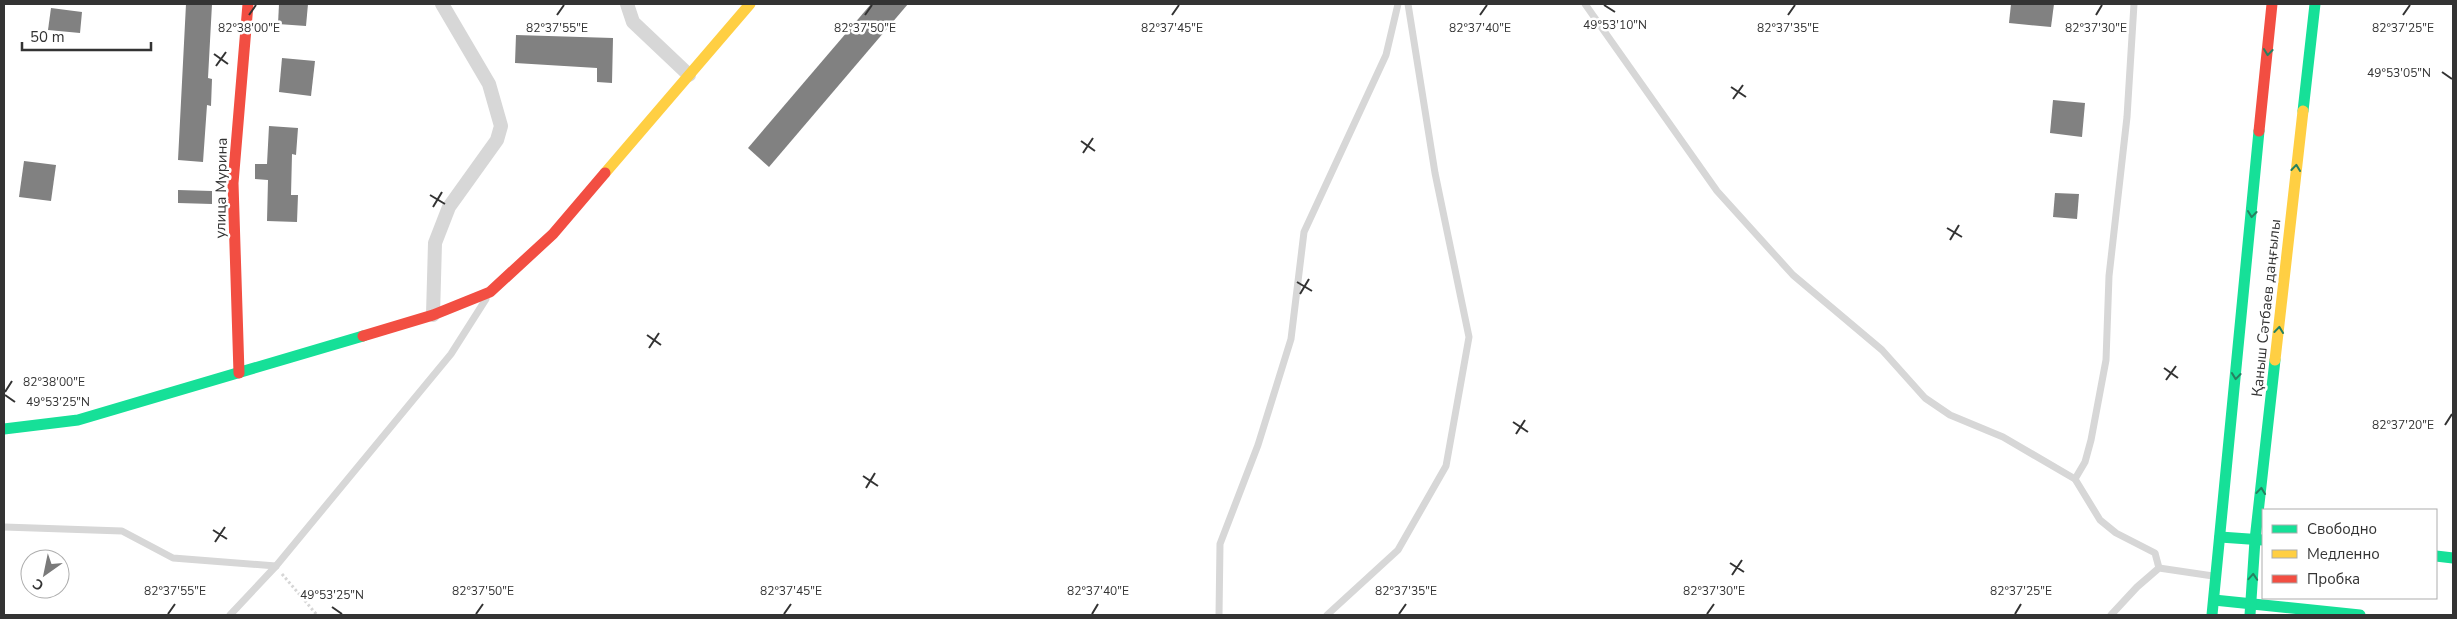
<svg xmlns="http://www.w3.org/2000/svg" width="2457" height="619" font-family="'Nunito Sans',sans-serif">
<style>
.building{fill:#818181}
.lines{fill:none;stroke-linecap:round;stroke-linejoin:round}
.path{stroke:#d6d6d6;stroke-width:3;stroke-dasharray:2.5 2.5;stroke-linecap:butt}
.lane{stroke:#d7d7d7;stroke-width:7}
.street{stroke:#d7d7d7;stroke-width:14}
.fast{stroke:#16e098;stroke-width:11}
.slow{stroke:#ffcf43;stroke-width:11}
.jam{stroke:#f24e42;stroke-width:11}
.oneway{stroke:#268160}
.ticks{fill:none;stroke:#333;stroke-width:2}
.labels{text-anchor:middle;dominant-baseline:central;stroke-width:5;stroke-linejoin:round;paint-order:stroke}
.street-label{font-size:15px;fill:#333;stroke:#fff}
.ticks-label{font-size:12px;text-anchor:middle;fill:#333;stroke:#fff;stroke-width:5;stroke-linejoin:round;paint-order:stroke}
</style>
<rect width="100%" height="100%" fill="#fff"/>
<g class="building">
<polygon points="186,4 212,4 208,78 212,79 211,106 207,105 203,162 178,160"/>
<polygon points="279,4 308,4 306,26 278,24"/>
<polygon points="871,4 908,4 769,167 748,148"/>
<polygon points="2011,4 2054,4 2051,27 2009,23"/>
<polygon points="51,8 82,12 80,33 48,30"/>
<polygon points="516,35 613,38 612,83 597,82 597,68 515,63"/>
<polygon points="282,58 315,61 311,96 279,92"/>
<polygon points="2053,100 2085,103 2082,137 2050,133"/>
<polygon points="269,126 298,128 296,155 292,154 291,195 298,195 297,222 267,221 268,180 255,179 255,164 267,164"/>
<polygon points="24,161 56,165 51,201 19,197"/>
<polygon points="178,190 212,191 212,204 178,203"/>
<polygon points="2055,193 2079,194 2077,219 2053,217"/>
</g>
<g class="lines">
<polyline class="path" points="282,574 317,615"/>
<g class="lane">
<polyline points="1585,4 1717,191 1793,275 1882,350 1925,398 1950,415 2003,437 2075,479 2100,520 2116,533 2155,553 2159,568"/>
<polyline points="2075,479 2085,462 2091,440 2106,360 2109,276 2127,117 2134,4"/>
<polyline points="4,527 122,531 173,558 276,566"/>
<polyline points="230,615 276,566 451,354 486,299"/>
<polyline points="1219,615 1220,544 1258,445 1291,339 1304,232 1386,55 1398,4"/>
<polyline points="1327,615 1398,550 1446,466 1469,337 1435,173 1408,4"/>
<polyline points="2111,615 2137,587 2159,568 2213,576"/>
</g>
<g class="street">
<polyline points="627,4 633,22 689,75"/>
<polyline points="433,315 435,243 449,207 497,140 501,126 489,84 442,4"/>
</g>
<g class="fast">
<polyline points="2303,111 2315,4"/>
<polyline points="4,429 78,420 363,336"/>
<polyline points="2220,537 2263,540"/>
<polyline points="2436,556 2453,558"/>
<polyline points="2214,600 2360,615"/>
<polyline points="2212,615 2259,131"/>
<polyline points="2250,615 2255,540 2275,360"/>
</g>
<g class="slow">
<polyline points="605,173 750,4"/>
<polyline points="2275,360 2303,111"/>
</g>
<g class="jam">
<polyline points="2259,131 2272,4"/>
<polyline points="363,336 433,315 490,292 553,234 605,173"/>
<polyline points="239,373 233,183 248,4"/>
</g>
</g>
<defs><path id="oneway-chevron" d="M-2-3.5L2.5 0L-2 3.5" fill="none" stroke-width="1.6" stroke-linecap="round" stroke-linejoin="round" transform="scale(1.25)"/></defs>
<g class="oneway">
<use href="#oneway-chevron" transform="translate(2268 52) rotate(96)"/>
<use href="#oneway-chevron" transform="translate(2296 168) rotate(-84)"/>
<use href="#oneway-chevron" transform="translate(2252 214) rotate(96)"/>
<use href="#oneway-chevron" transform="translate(2279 330) rotate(-84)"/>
<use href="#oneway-chevron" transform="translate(2236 376) rotate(96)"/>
<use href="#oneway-chevron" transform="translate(2261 491) rotate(-84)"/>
<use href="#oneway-chevron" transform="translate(2253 577) rotate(-86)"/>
</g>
<path class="ticks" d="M 1604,5 L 1615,12M 249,15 L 256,5M 557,15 L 564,5M 865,15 L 872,5M 1172,15 L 1179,5M 1480,15 L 1487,5M 1788,15 L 1795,5M 2096,15 L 2102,5M 2403,15 L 2410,5M 214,54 L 228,64M 216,66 L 226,52M 2442,72 L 2452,79M 1731,87 L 1746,97M 1733,99 L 1743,85M 1081,141 L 1095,151M 1083,153 L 1093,138M 430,195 L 445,204M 433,207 L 442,192M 1947,228 L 1962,237M 1950,240 L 1959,225M 1297,282 L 1312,291M 1300,294 L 1309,279M 647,335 L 661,345M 649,348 L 659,333M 2164,368 L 2178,378M 2166,380 L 2176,366M 5,392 L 12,381M 5,395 L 15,402M 1513,422 L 1528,432M 2445,425 L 2452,414M 1516,434 L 1525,420M 863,476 L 878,486M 866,488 L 875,473M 213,530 L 227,539M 215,542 L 225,527M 1730,563 L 1744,572M 1732,575 L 1742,560M 332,607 L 342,614M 168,614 L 175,604M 476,614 L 483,604M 784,614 L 791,604M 1092,614 L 1098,604M 1399,614 L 1406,604M 1707,614 L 1714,604M 2015,614 L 2021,604"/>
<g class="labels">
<g class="street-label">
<text transform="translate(221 188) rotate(-89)">улица Мурина</text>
<text transform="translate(2266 308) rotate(-84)">Қаныш Сәтбаев даңғылы</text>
</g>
</g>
<g class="ticks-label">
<text x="1615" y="29">49°53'10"N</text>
<text x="1480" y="32">82°37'40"E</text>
<text x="249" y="32">82°38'00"E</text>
<text x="557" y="32">82°37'55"E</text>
<text x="865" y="32">82°37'50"E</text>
<text x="1172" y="32">82°37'45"E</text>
<text x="1788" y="32">82°37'35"E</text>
<text x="2096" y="32">82°37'30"E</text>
<text x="2403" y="32">82°37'25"E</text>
<text x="2399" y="77">49°53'05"N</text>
<text x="54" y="386">82°38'00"E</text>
<text x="58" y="406">49°53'25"N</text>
<text x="2403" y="429">82°37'20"E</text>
<text x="175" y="595">82°37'55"E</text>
<text x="483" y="595">82°37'50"E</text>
<text x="791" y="595">82°37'45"E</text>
<text x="1098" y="595">82°37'40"E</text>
<text x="1406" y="595">82°37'35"E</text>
<text x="1714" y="595">82°37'30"E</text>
<text x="2021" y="595">82°37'25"E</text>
<text x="332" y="599">49°53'25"N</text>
</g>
<rect width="2457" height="619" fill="none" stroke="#333333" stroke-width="10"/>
<rect x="2262" y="509" width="175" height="90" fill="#ffffff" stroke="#adadad"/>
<rect x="2272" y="525" width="25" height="8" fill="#16e098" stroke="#adadad"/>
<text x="2307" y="534" font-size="15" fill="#333333">Свободно</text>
<rect x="2272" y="550" width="25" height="8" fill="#ffcf43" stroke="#adadad"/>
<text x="2307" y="559" font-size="15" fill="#333333">Медленно</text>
<rect x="2272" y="575" width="25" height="8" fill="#f24e42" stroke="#adadad"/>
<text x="2307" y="584" font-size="15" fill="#333333">Пробка</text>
<g transform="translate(45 574) rotate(213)"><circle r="24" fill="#ffffff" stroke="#adadad"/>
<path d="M0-4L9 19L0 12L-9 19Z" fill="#7a7a7a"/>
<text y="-8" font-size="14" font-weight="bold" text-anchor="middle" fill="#333333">С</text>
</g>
<path d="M22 42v8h129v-8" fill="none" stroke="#333333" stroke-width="2.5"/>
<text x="30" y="42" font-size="15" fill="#333333" stroke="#ffffff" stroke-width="4" paint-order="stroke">50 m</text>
</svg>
